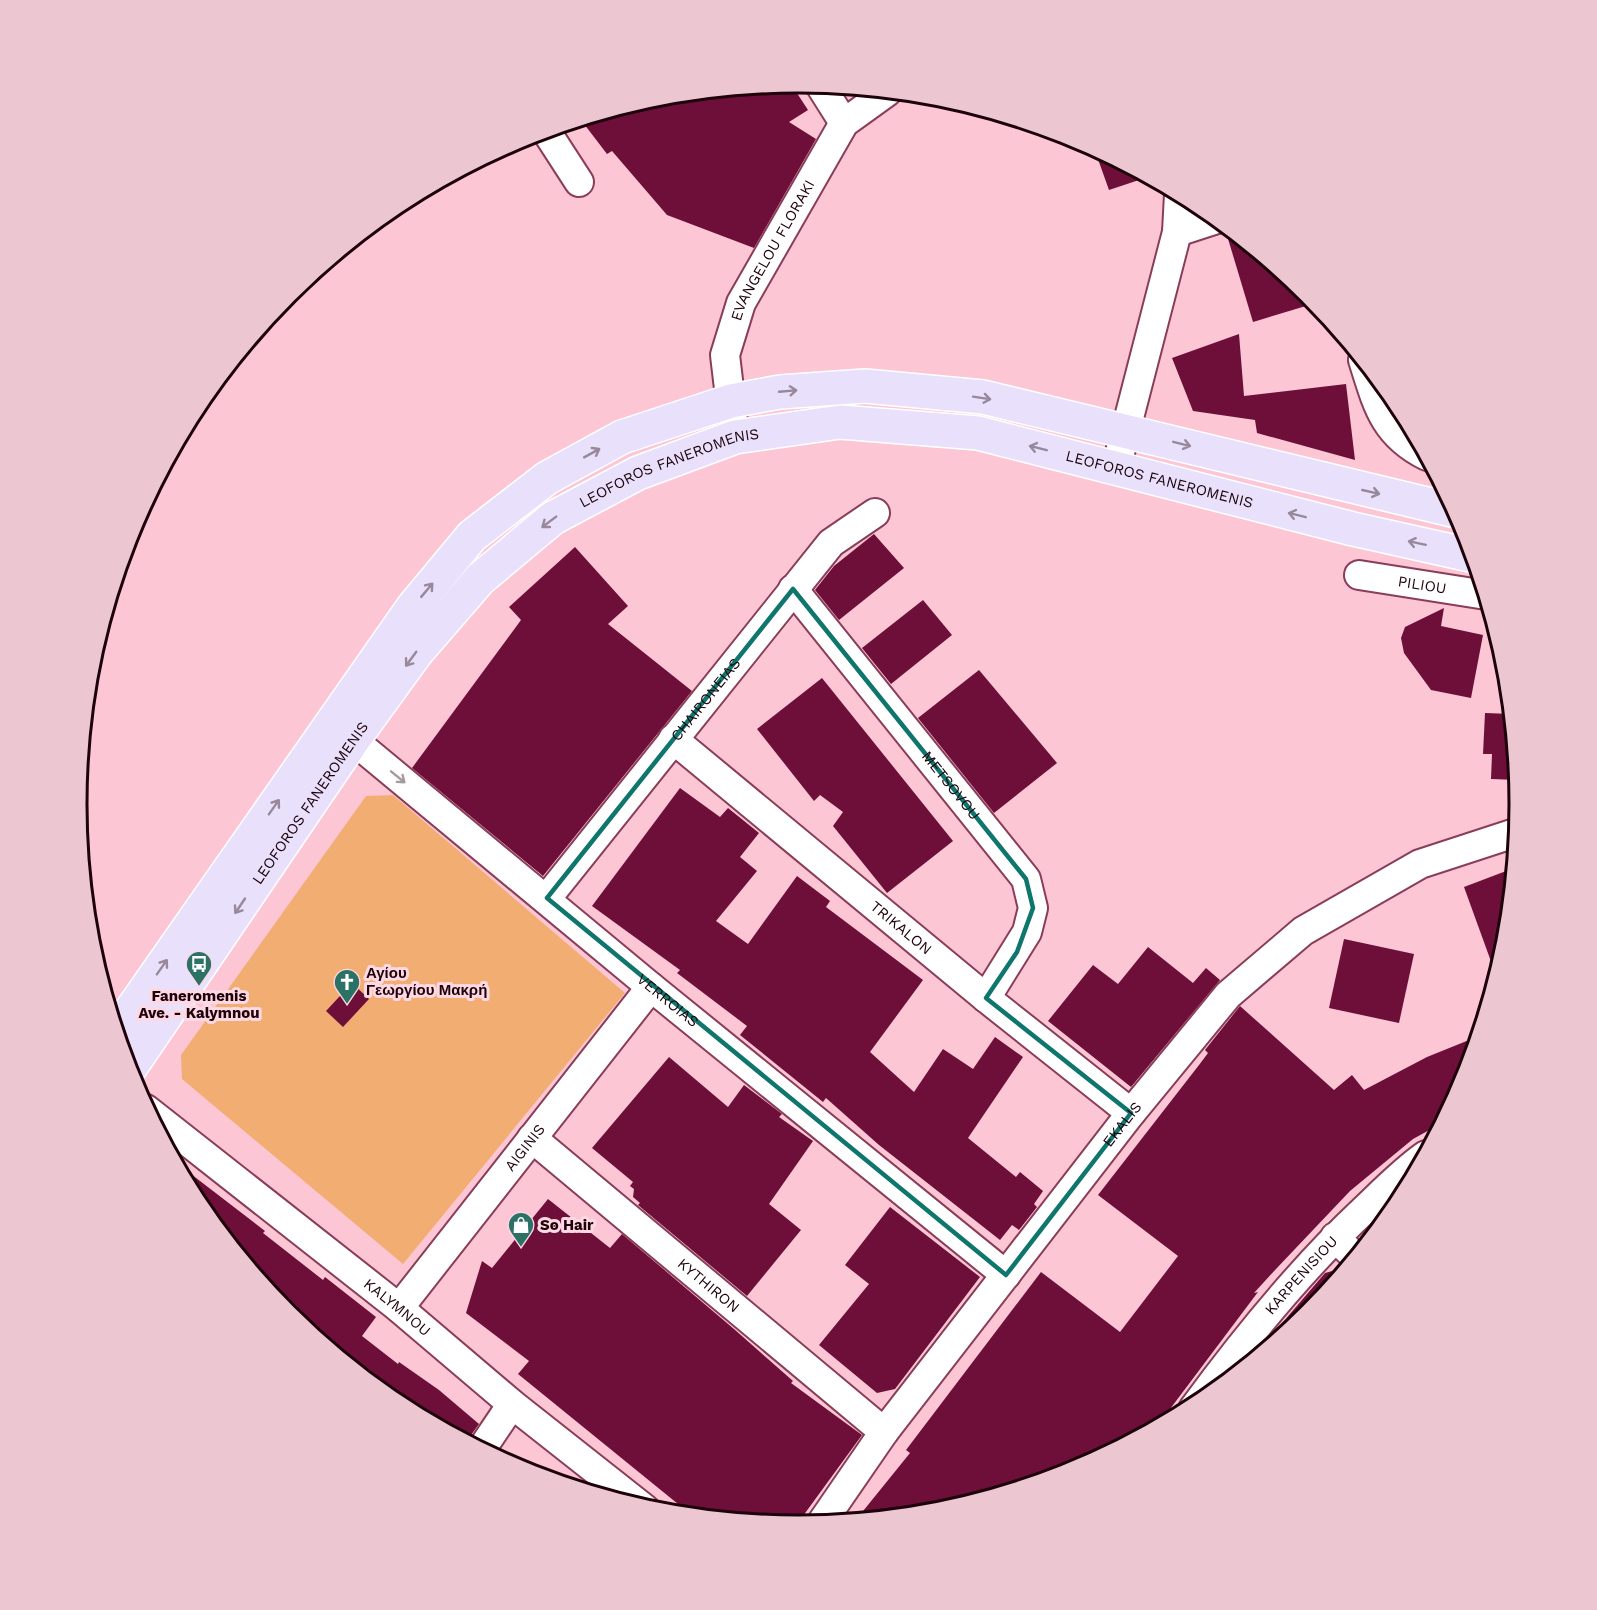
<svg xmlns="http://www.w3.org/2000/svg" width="1597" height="1610" font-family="'Work Sans',sans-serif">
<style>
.green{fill:#f2ad72}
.building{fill:#6d0f39}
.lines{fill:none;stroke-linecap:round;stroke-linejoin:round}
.minor-casing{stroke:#8a3d58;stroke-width:32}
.major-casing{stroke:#fff;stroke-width:36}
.minor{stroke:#fff;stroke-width:28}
.major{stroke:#e9e1fb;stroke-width:33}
.oneway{stroke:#97889b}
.oneway2{stroke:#a59a9d}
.marked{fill:none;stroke:#0f766e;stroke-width:4.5;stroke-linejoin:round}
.labels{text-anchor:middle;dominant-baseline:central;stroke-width:6;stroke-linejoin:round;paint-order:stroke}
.street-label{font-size:15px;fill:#1d020b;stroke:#fed8e2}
.poi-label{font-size:15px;font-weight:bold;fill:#1d020b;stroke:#fed8e2;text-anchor:start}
.rim{fill:none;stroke:#1d020b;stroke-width:3}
</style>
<rect width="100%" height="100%" fill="#fcc6d5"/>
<polygon class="green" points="393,795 625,993 403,1264 182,1079 181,1055 366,796"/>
<g class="building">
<polygon points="791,84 808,110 789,122 816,139 754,248 667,215 612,151 607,154 581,120 658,97"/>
<polygon points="1094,148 1106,155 1148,177 1109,190"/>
<polygon points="1230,229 1309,295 1316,303 1253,322 1226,232"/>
<polygon points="1239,334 1244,396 1346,384 1355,460 1257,433 1255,420 1193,411 1172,358"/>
<polygon points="874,534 904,568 839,620 815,590 834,566"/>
<polygon points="575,547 628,606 608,624 692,691 543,876 412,768 521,620 509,607"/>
<polygon points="923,600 952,635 891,684 862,648"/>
<polygon points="1444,608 1441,626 1483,635 1471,698 1431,690 1404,653 1401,638 1405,627"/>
<polygon points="979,670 1057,763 994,813 918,718"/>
<polygon points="822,678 953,841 887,893 833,826 843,812 820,795 814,801 757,729"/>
<polygon points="1485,713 1512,714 1518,780 1491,779 1492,754 1483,754"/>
<polygon points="680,788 720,817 728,808 759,833 740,857 757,871 716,921 748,944 797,876 830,901 826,907 923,980 870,1052 914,1092 943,1049 973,1069 995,1037 1023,1057 968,1138 1016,1177 1020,1172 1043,1191 1034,1204 1037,1207 1019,1230 1012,1225 1000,1240 879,1145 826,1098 823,1102 740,1035 747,1026 677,973 680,970 592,906"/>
<polygon points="1514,868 1507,946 1497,978 1464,887"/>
<polygon points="1344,939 1414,954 1399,1023 1329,1008"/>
<polygon points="1148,947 1193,983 1206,968 1220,980 1131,1087 1048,1021 1093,965 1118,984"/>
<polygon points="352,983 369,999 343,1027 326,1011"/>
<polygon points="1240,1006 1334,1090 1352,1075 1364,1090 1427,1057 1479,1036 1465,1082 1444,1122 1413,1139 1350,1191 1276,1269 1254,1293 1258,1292 1155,1429 1074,1472 939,1513 855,1521 910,1453 906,1450 1041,1272 1120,1332 1178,1256 1098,1195 1199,1065 1208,1053 1205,1050"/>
<polygon points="669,1057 728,1107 744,1085 782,1114 779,1117 813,1141 769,1204 801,1230 747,1296 638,1205 640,1203 633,1197 634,1189 630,1186 633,1182 592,1148"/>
<polygon points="174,1161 265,1231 263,1233 323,1280 325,1277 376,1317 362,1336 398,1364 399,1362 439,1390 479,1424 466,1442 397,1405 288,1315 198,1206"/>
<polygon points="548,1199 610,1248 622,1234 734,1329 793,1381 791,1383 862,1435 795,1527 694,1517 518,1374 529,1361 466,1313 482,1261 492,1268"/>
<polygon points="890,1207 980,1277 895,1389 877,1393 819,1345 869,1284 845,1265"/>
<polygon points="1343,1268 1346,1271 1309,1316 1263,1354 1259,1350 1325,1273"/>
</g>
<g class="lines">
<g class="minor-casing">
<g id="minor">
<polyline points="820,85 844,123"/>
<polyline points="546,131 579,182"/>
<polyline points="1177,232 1217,219"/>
<path d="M 1363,360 C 1377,404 1383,434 1427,456"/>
<path id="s1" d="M 733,422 L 725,355 L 741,303 L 844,123 L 887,92"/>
<polyline points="1116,468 1177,232 1179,194"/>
<path id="s2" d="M 1359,575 L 1486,595"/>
<path id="s3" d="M 793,589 L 1026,879 L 1033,908 L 1027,932 L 986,998"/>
<path id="s4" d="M 335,725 L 651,987 L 1006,1275"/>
<path id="s5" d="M 673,739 L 986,998 L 1131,1113"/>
<path id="s6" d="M 547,898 L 831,543 L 875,513"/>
<path id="s7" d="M 146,1109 L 399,1308 L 512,1404 L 645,1509"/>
<path id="s8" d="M 532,1138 L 884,1432"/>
<polyline points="1335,1237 1356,1258"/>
<path id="s9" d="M 399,1308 L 651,987"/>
<path id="s10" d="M 1193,1409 C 1245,1338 1300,1270 1364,1210 C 1384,1191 1403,1171 1426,1155"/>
<polyline points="481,1450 512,1404"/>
<path id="s11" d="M 820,1525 L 884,1432 L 1131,1113 L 1228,995 L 1303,931 L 1420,864 L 1518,832"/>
</g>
</g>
<g class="major-casing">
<g id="major">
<polyline points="116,1032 413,607 472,536 547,478 622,437 731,401 780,392 865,386 983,397 1456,511"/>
<path id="s12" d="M 128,1071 L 353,740 L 416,653 L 480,579 L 553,518 L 638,473 L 735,437 L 840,422 L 978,433 L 1353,529 L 1474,556"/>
</g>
</g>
<use href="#minor" class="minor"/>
<use href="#major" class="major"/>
</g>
<defs><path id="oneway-shaft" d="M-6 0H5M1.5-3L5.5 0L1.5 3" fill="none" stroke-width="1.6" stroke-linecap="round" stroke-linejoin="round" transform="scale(1.5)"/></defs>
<g class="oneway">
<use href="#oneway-shaft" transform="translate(788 391) rotate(-5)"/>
<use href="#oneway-shaft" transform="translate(982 398) rotate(9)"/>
<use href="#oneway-shaft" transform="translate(1182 444) rotate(14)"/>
<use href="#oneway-shaft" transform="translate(1038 448) rotate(-166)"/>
<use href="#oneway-shaft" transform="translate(592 453) rotate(-29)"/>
<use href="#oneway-shaft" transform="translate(1371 492) rotate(13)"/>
<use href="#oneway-shaft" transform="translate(1297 515) rotate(-166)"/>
<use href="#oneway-shaft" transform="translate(549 522) rotate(143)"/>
<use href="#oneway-shaft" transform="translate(1417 543) rotate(-168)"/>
<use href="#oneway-shaft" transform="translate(427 590) rotate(-50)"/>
<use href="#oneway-shaft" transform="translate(411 659) rotate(126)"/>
<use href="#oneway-shaft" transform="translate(274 807) rotate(-55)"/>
<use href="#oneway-shaft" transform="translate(240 906) rotate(124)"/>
<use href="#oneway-shaft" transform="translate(162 967) rotate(-55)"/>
</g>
<use class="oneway2" href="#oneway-shaft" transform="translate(398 777) rotate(39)"/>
<path class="marked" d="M 793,589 L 1026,879 L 1033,908 L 1017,952 L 986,998 L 1131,1113 L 1006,1275 L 547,898 Z"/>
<defs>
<g id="bus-pin" transform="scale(1.35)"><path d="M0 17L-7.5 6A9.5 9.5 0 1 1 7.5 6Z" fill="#2b7165" stroke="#fed8e2"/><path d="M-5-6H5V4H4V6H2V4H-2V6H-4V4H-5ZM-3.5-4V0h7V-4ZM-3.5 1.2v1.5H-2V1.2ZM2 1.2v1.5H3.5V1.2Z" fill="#fff"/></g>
<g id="church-pin" transform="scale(1.35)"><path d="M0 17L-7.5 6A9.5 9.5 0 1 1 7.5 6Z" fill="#2b7165" stroke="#fed8e2"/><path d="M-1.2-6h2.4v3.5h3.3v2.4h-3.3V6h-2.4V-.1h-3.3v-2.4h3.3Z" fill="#fff"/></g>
<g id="shop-pin" transform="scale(1.35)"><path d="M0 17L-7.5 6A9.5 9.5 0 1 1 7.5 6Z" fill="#2b7165" stroke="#fed8e2"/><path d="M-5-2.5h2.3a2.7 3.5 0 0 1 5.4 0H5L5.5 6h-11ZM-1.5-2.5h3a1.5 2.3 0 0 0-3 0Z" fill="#fff"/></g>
</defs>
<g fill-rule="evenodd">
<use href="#bus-pin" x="199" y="964"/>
<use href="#church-pin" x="347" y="982"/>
<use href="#shop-pin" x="521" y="1225"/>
</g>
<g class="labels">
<g class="street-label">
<text stroke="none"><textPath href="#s1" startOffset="183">EVANGELOU FLORAKI</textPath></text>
<text stroke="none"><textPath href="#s12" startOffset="828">LEOFOROS FANEROMENIS</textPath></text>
<text stroke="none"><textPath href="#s12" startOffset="1332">LEOFOROS FANEROMENIS</textPath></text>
<text stroke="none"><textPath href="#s2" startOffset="64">PILIOU</textPath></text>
<text stroke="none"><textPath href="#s6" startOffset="254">CHAIRONEIAS</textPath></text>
<text stroke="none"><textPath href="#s3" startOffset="252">METSOVOU</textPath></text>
<text stroke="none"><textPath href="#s12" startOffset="324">LEOFOROS FANEROMENIS</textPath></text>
<text stroke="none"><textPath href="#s5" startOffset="296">TRIKALON</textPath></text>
<text stroke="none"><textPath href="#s4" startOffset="432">VERROIAS</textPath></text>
<text stroke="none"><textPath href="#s11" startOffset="502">EKALIS</textPath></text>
<text stroke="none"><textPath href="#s9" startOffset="204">AIGINIS</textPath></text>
<text stroke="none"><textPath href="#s10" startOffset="172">KARPENISIOU</textPath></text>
<text stroke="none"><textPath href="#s8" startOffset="230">KYTHIRON</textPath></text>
<text stroke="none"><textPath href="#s7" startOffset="320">KALYMNOU</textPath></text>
</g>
<g class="poi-label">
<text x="366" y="973">Αγίου<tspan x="366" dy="17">Γεωργίου Μακρή</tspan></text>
<text x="199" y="996" text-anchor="middle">Faneromenis<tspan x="199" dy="17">Ave. - Kalymnou</tspan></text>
<text x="540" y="1225">So Hair</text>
</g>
</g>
<path d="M0 0H1597V1610H0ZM87 804a711 711 0 1 1 1422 0a711 711 0 1 1-1422 0Z" fill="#ecc7d1" fill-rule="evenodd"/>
<path class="rim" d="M87 804a711 711 0 1 1 1422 0a711 711 0 1 1-1422 0Z"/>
</svg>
